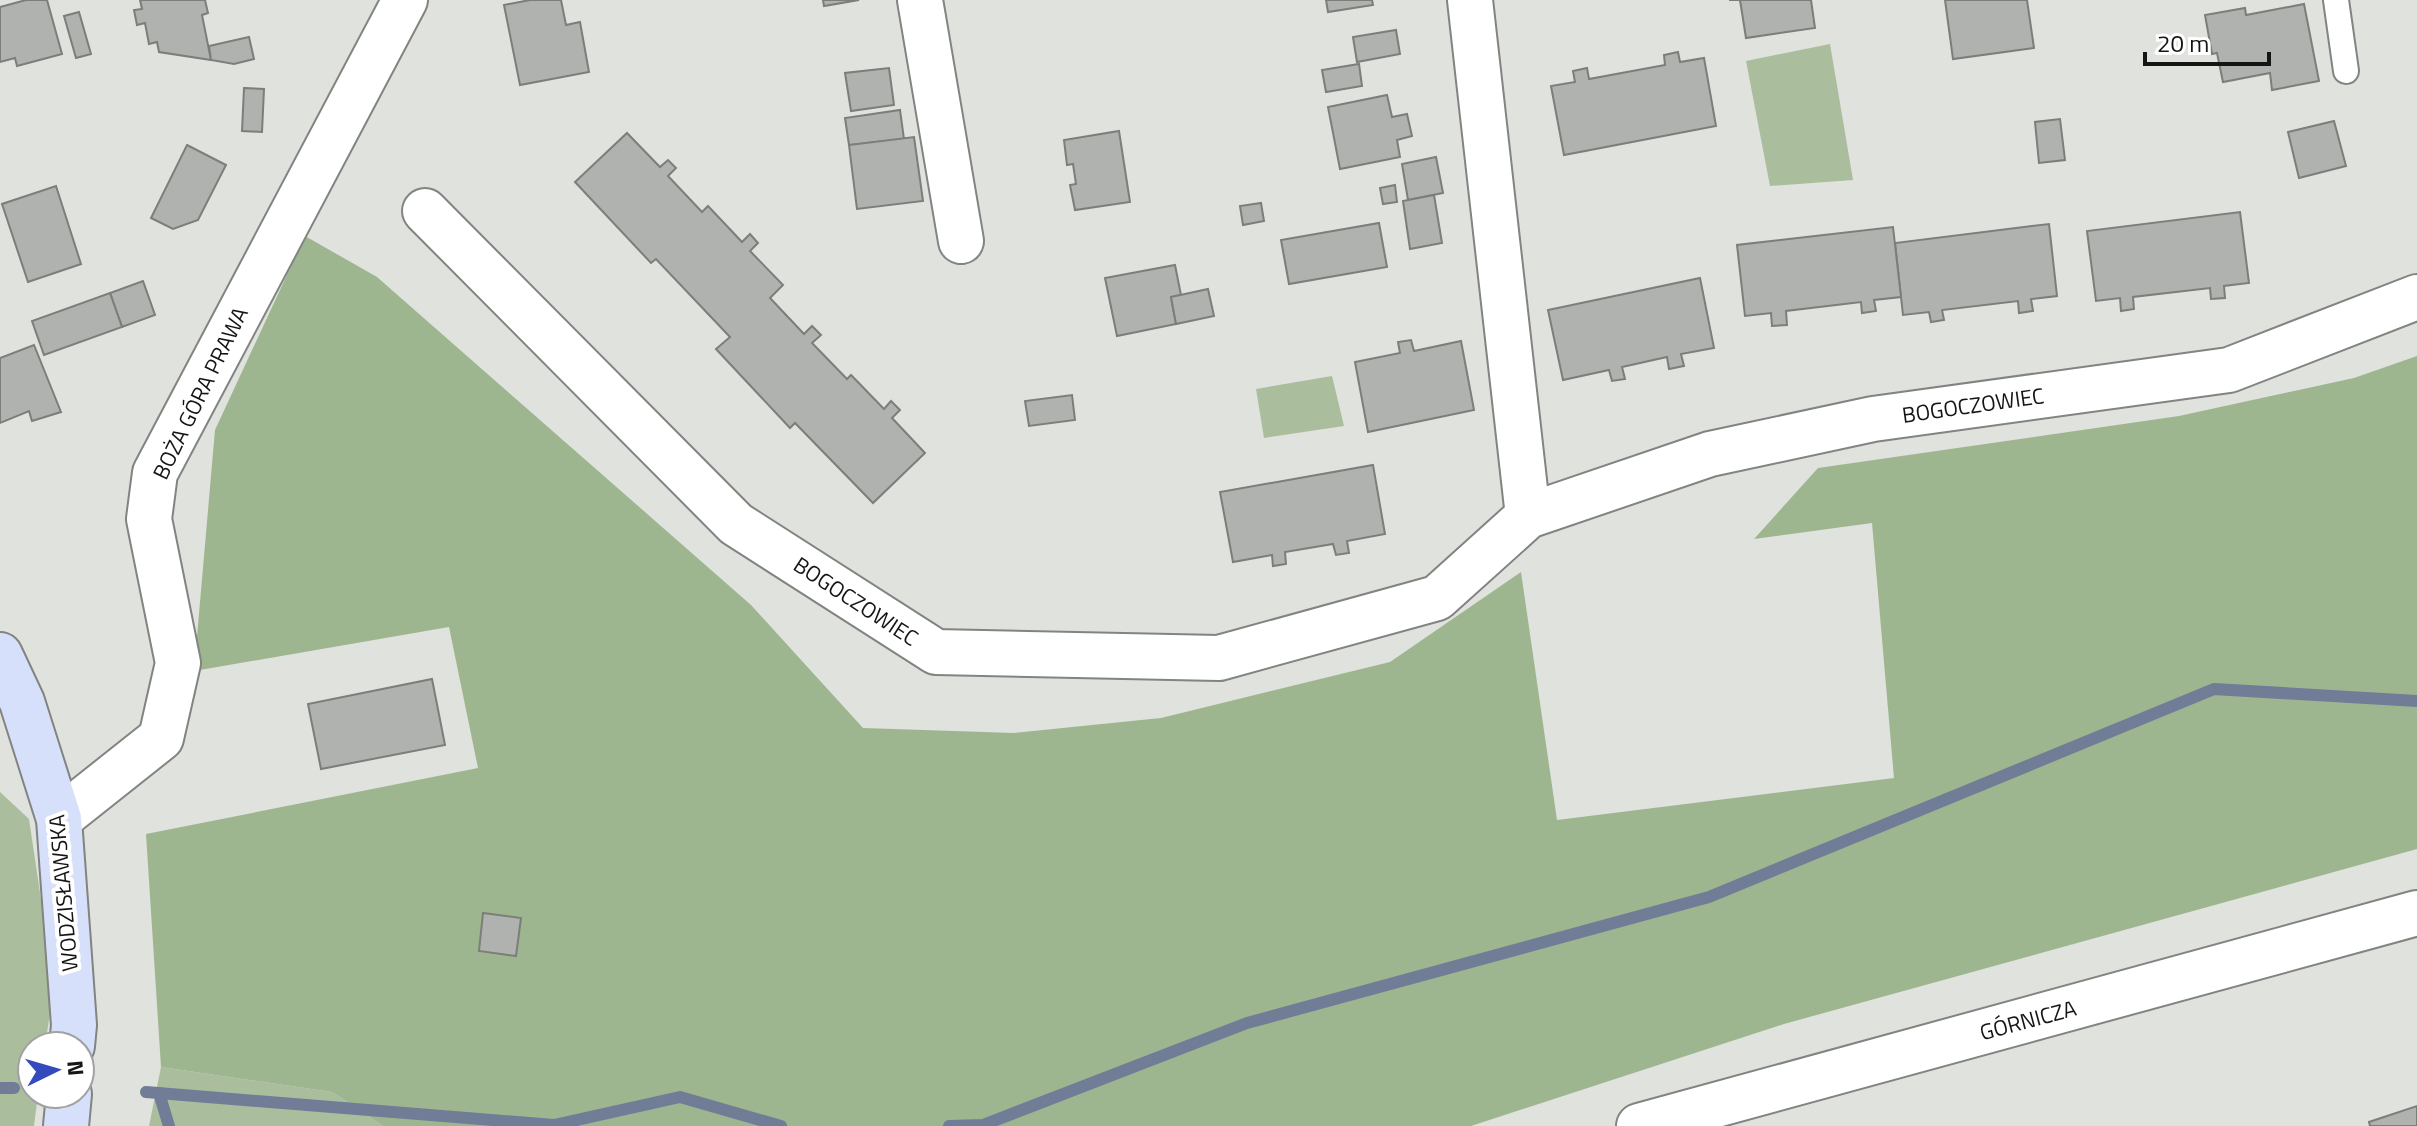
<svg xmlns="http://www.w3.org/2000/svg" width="2417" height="1126" font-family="'Titillium Web',sans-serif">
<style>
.green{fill:#aabe9e}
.forest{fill:#9eb690}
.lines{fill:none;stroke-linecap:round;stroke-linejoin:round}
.stream{stroke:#717c97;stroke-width:12}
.building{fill:#afb2ae;stroke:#7c7e7a;stroke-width:2}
.service-casing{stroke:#818480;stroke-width:28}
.minor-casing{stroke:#818480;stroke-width:48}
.secondary-casing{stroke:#818480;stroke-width:48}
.service{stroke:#fff;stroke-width:24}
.minor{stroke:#fff;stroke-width:44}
.secondary{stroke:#d7e0fb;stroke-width:44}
.labels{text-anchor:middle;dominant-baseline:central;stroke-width:8;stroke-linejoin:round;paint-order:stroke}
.street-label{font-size:22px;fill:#141514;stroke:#fff}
</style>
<rect width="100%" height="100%" fill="#dfe2dd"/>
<g class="green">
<polygon points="1830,44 1853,180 1770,186 1746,61"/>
<polygon points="1332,376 1344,426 1264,438 1256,389"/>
<polygon points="0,792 29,819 54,987 45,1046 32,1046 32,1094 38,1094 34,1126 0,1126"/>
<polygon points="161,1067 332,1092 383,1126 149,1126"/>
</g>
<polygon class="forest" points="305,236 377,277 751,605 863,728 1014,733 1161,718 1390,662 1521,572 1557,820 1894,778 1872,523 1754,539 1818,468 2179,416 2354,378 2417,356 2417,849 1784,1024 1471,1126 383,1126 332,1092 161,1067 146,834 478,768 449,627 194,671 215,430"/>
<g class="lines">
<g class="stream">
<polyline points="0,1088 14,1088"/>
<polyline points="146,1092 554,1125 680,1097 781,1126"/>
<polyline points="159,1093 169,1126"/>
<polyline points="949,1126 983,1125 1247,1023 1709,897 2214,689 2417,701"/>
</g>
</g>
<g class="building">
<polygon points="26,0 47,0 62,54 17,66 15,58 0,62 0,7"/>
<polygon points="140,0 205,0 208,13 202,15 211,60 159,52 157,42 149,44 145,23 137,25 134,10 142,9"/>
<polygon points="530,0 561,0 566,25 580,22 589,72 520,85 504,5"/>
<polygon points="823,0 859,0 824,6"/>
<polygon points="1326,0 1372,0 1373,5 1328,12"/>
<polygon points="1729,0 1811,0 1815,28 1746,38 1740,0"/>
<polygon points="1945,0 2027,0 2034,48 1953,59"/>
<polygon points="2304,4 2319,81 2272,90 2270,73 2223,82 2217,53 2212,54 2205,15 2245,8 2246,15"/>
<polygon points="79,12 91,54 76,58 64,16"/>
<polygon points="1396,30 1400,54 1357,62 1353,37"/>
<polygon points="249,37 254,59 234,64 211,60 209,46"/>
<polygon points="1678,52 1680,62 1704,58 1716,126 1564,155 1551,86 1575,82 1573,71 1587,68 1589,79 1665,65 1664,55"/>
<polygon points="1359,64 1362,86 1326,92 1322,70"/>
<polygon points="889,68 894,105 851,111 845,73"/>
<polygon points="244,88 264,89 262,132 242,131"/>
<polygon points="1387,95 1392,117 1407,114 1412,136 1397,140 1400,157 1340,169 1328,107"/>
<polygon points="900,110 904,139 849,145 845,118"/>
<polygon points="2060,119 2065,160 2039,163 2035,122"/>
<polygon points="2334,121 2346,166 2299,178 2288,132"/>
<polygon points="1119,131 1130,202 1075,210 1070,185 1076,184 1073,164 1067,165 1064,140"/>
<polygon points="627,133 660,167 668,160 676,168 668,176 702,212 708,206 742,242 750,234 758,243 750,251 783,285 770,298 804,334 812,326 821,335 812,343 847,379 851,375 884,409 891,401 900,410 892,418 925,453 873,503 795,423 790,428 716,349 730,337 656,259 651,263 575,182"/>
<polygon points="914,137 923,201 857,209 849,145"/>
<polygon points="187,145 226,165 198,220 173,229 151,218"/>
<polygon points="1436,157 1443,193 1408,200 1402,164"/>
<polygon points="1395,185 1397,202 1383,204 1380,188"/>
<polygon points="56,186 81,264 28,282 2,204"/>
<polygon points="1434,195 1442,243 1410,249 1403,201"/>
<polygon points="1261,203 1264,221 1243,225 1240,206"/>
<polygon points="2240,212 2249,283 2224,286 2225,298 2211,299 2210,288 2133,297 2134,309 2121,311 2120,298 2096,301 2087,231"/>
<polygon points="1379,223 1387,267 1289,284 1281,240"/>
<polygon points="2049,224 2057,296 2031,299 2033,311 2019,313 2018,301 1942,310 1944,320 1931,322 1929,312 1903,315 1895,243"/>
<polygon points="1893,227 1901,297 1874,300 1876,311 1862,313 1861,302 1786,311 1787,325 1772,326 1771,313 1745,316 1737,245"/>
<polygon points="1175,265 1181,295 1171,297 1176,324 1117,336 1105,278"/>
<polygon points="1700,278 1714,348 1681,354 1684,366 1669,369 1667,357 1622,367 1625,379 1612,381 1609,370 1563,380 1548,310"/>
<polygon points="143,281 155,315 122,327 110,293"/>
<polygon points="1208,289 1214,316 1176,324 1171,297"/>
<polygon points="110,293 122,327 44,355 32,321"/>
<polygon points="1411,340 1414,351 1461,341 1474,410 1368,432 1355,362 1400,353 1398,342"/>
<polygon points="34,345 61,412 32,421 29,411 0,423 0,358"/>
<polygon points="1072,395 1075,420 1029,426 1025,401"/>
<polygon points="1373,465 1385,534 1347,541 1349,553 1336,555 1333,544 1285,552 1286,564 1273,566 1272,555 1233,562 1220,492"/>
<polygon points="432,679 445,745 321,769 308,704"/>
<polygon points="483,913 521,918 516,956 479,951"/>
<polygon points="2417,1106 2417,1126 2370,1126 2369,1122"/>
</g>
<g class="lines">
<g class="service-casing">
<polyline id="service" points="2336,0 2346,71"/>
</g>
<g class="minor-casing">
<g id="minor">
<polyline points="920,0 961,241"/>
<polyline points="1470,0 1528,516"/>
<polyline points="425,211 736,524 936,652 1219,658 1437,598 1528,516 1710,454 1873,419 2229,370 2417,297"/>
<polyline points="59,819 161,738 178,663 149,519 155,473 405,0"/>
<polyline points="1639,1126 2417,913"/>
</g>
</g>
<g class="secondary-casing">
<g id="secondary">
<polyline points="0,655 22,702 59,819 74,1025 72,1046"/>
<polyline points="66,1126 69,1094"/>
</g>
</g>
<use href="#service" class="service"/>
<use href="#minor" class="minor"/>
<use href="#secondary" class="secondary"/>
</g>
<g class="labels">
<g class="street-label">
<text transform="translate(200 393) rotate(-64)">BOŻA GÓRA PRAWA</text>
<text transform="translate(1973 405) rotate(-8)">BOGOCZOWIEC</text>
<text transform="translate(856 601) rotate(33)">BOGOCZOWIEC</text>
<text transform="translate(63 893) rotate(-95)">WODZISŁAWSKA</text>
<text transform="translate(2028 1020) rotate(-15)">GÓRNICZA</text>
</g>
</g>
<g transform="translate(56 1070) rotate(85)"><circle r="38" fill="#ffffff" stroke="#a1a1a1" stroke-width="2"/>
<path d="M0-6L14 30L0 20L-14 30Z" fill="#334bbd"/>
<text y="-12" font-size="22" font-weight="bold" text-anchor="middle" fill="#141514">N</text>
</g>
<path d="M2145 52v12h124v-12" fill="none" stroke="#141514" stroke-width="4"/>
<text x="2157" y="52" font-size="24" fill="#141514" stroke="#ffffff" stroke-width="6" paint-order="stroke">20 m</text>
</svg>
